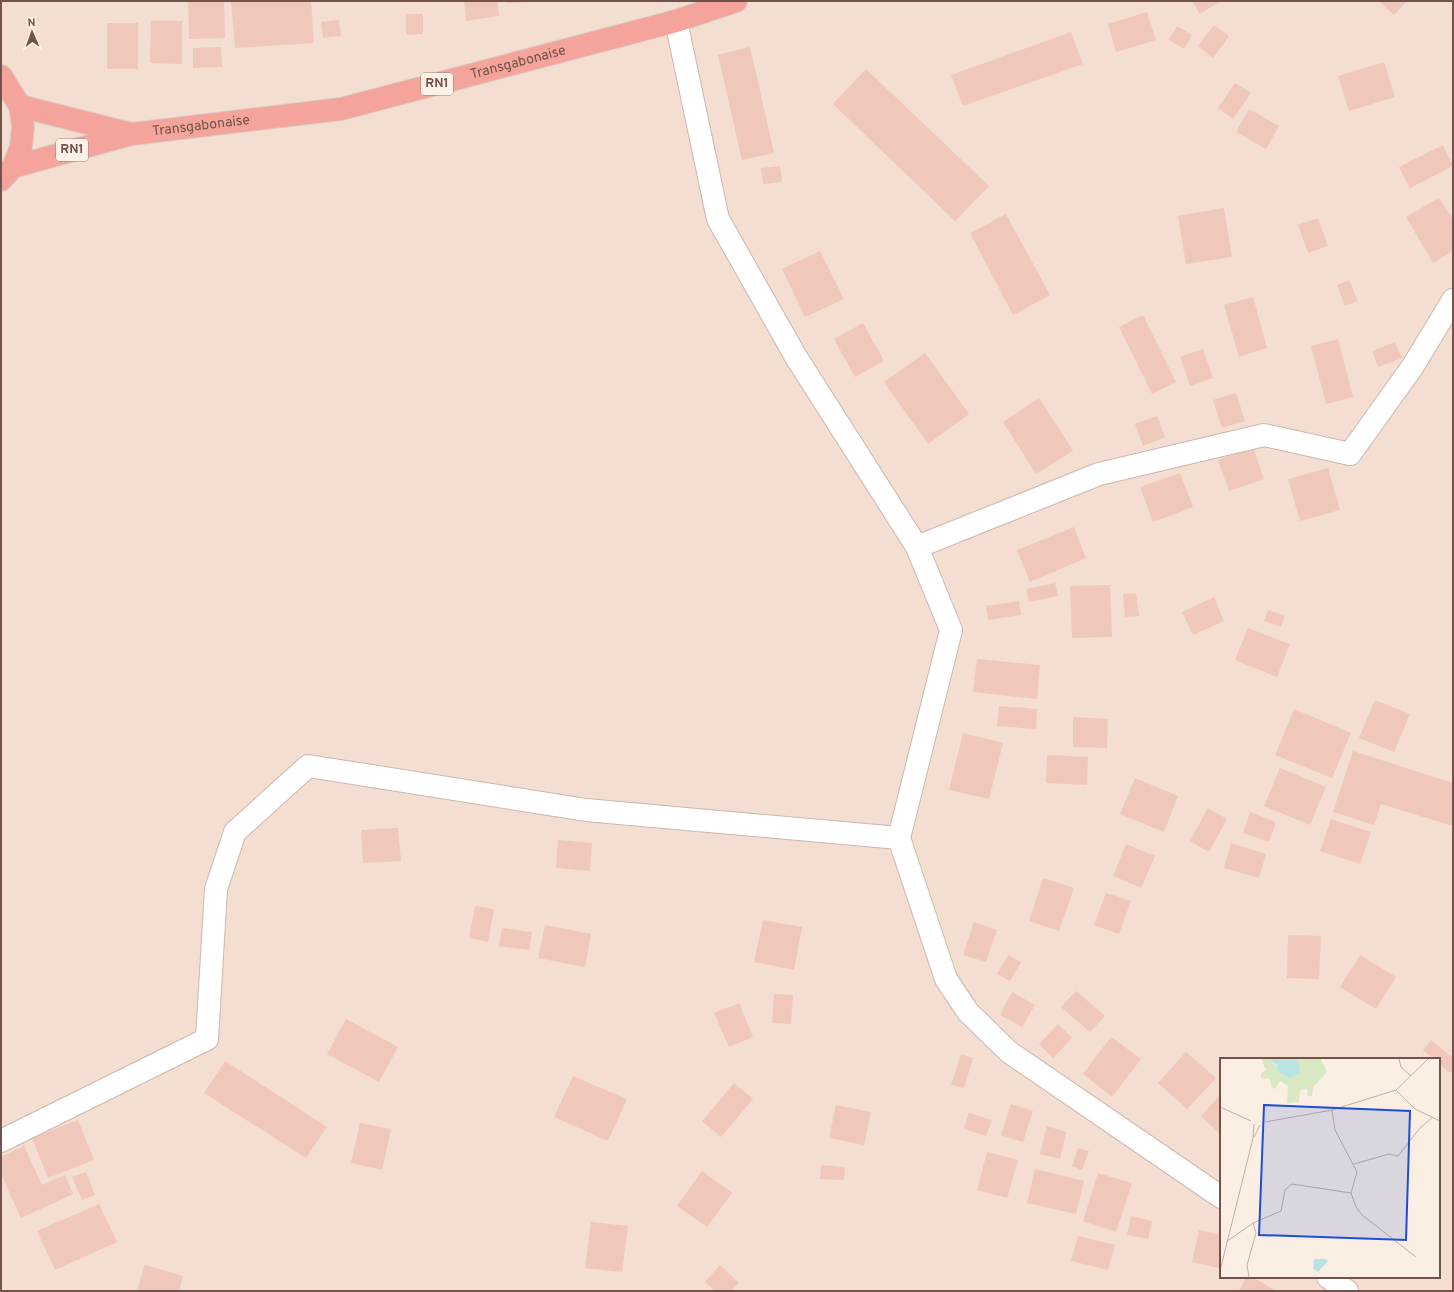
<svg xmlns="http://www.w3.org/2000/svg" width="1454" height="1292" font-family="Overpass,sans-serif">
<style>
.residential{fill:#f3ded1;fill-rule:evenodd}
.building{fill:#f0c7bb}
.lines{fill:none;stroke-linecap:round;stroke-linejoin:round}
.minor-casing{stroke:#ceb6ad;stroke-width:24}
.highway-casing{stroke:#d8cfcc;stroke-width:24}
.minor{stroke:#fff;stroke-width:22}
.highway{stroke:#f4a49b;stroke-width:22}
.labels{text-anchor:middle;dominant-baseline:central;stroke-width:3.5;stroke-linejoin:round;paint-order:stroke}
.shield{fill:#fef2e8;stroke:#9c8279;stroke-width:1}
.shield-label{font-size:13px;font-weight:bold;fill:#72524a}
.street-label{font-size:14px;fill:#72524a;stroke:#fef2e8}
.inset-road{fill:none;stroke:#c4b0a5;stroke-width:1}
.view{fill:#1d4ed8;fill-opacity:0.15;stroke:#1d4ed8;stroke-width:2}
.inset-edge{fill:none;stroke:#72524a;stroke-width:2}
</style>
<rect width="100%" height="100%" fill="#fbeee2"/>
<path class="residential" d="M 1,1 L 1453,1 L 1453,1291 L 1,1291 ZM 1221,1059 L 1439,1059 L 1439,1277 L 1221,1277 Z"/>
<g class="building">
<polygon points="188,1 224,1 225,38 189,39"/>
<polygon points="231,1 311,1 314,43 235,48"/>
<polygon points="464,1 497,1 499,16 466,21"/>
<polygon points="507,1 531,1 531,2 507,3"/>
<polygon points="1192,1 1221,1 1200,14"/>
<polygon points="1379,1 1407,1 1394,15"/>
<polygon points="1147,12 1156,40 1116,52 1108,24"/>
<polygon points="406,14 423,14 423,34 406,35"/>
<polygon points="339,20 341,36 323,38 321,22"/>
<polygon points="151,21 182,21 182,64 150,63"/>
<rect x="107" y="23" width="31" height="46"/>
<polygon points="1214,25 1229,36 1213,58 1198,46"/>
<polygon points="1177,26 1192,35 1184,49 1169,40"/>
<polygon points="1071,32 1083,64 963,106 951,75"/>
<polygon points="221,47 222,67 193,68 193,48"/>
<polygon points="750,47 774,153 742,160 718,55"/>
<polygon points="1384,62 1395,97 1349,111 1338,76"/>
<polygon points="866,69 989,186 955,221 833,104"/>
<polygon points="1235,83 1251,93 1233,119 1218,108"/>
<polygon points="1249,109 1279,126 1266,149 1236,132"/>
<polygon points="1443,145 1453,166 1410,188 1399,167"/>
<polygon points="780,166 782,182 763,184 761,168"/>
<polygon points="1439,198 1453,220 1453,251 1433,263 1406,217"/>
<polygon points="1224,208 1232,257 1186,264 1178,216"/>
<polygon points="1006,214 1050,295 1013,315 970,233"/>
<polygon points="1318,218 1328,246 1308,253 1298,225"/>
<polygon points="820,251 844,299 805,317 782,269"/>
<polygon points="1349,280 1358,301 1345,306 1337,285"/>
<polygon points="1253,297 1267,348 1239,357 1224,305"/>
<polygon points="1143,315 1176,382 1152,394 1119,327"/>
<polygon points="863,323 884,361 855,377 834,339"/>
<polygon points="1338,339 1353,397 1326,404 1311,346"/>
<polygon points="1395,342 1402,358 1378,367 1372,351"/>
<polygon points="1203,349 1213,378 1190,386 1180,357"/>
<polygon points="925,353 969,414 928,444 884,382"/>
<polygon points="1236,393 1245,421 1222,428 1213,400"/>
<polygon points="1039,398 1073,451 1036,474 1003,422"/>
<polygon points="1157,416 1165,437 1143,446 1135,424"/>
<polygon points="1253,447 1264,479 1229,491 1218,460"/>
<polygon points="1328,468 1340,510 1300,521 1288,479"/>
<polygon points="1180,473 1193,507 1153,522 1140,487"/>
<polygon points="1074,527 1086,558 1030,582 1017,550"/>
<polygon points="1055,583 1058,596 1029,602 1026,589"/>
<polygon points="1110,585 1112,637 1072,638 1070,586"/>
<polygon points="1136,593 1139,616 1125,617 1123,594"/>
<polygon points="1214,597 1224,621 1193,635 1182,612"/>
<polygon points="1019,601 1021,615 988,620 986,606"/>
<polygon points="1268,610 1285,616 1281,627 1264,621"/>
<polygon points="1248,628 1290,644 1277,677 1235,660"/>
<polygon points="977,659 1040,665 1037,699 973,692"/>
<polygon points="1375,700 1410,714 1394,752 1359,738"/>
<polygon points="999,706 1037,709 1036,729 997,726"/>
<polygon points="1294,709 1351,733 1332,778 1275,755"/>
<polygon points="1073,717 1108,719 1107,748 1073,747"/>
<polygon points="963,733 1003,743 989,799 949,790"/>
<polygon points="1353,751 1453,783 1453,826 1381,804 1374,825 1333,812"/>
<polygon points="1047,755 1088,757 1087,785 1046,783"/>
<polygon points="1280,768 1326,787 1310,825 1264,806"/>
<polygon points="1135,778 1178,796 1164,832 1120,814"/>
<polygon points="1208,808 1227,819 1209,852 1190,841"/>
<polygon points="1250,812 1276,822 1269,842 1243,833"/>
<polygon points="1331,819 1371,832 1360,864 1320,851"/>
<polygon points="398,828 401,861 363,863 361,830"/>
<polygon points="558,840 592,843 590,871 556,868"/>
<polygon points="1231,843 1266,854 1259,878 1224,868"/>
<polygon points="1126,844 1155,856 1141,888 1113,876"/>
<polygon points="1043,878 1074,888 1059,931 1029,921"/>
<polygon points="1106,893 1131,901 1119,934 1094,925"/>
<polygon points="475,906 494,909 488,942 469,938"/>
<polygon points="763,920 802,927 794,970 754,962"/>
<polygon points="974,922 997,930 986,962 963,955"/>
<polygon points="545,925 591,934 585,967 538,958"/>
<polygon points="502,928 532,932 529,950 499,946"/>
<polygon points="1288,935 1321,936 1319,979 1287,978"/>
<polygon points="1008,955 1021,962 1010,981 997,974"/>
<polygon points="1360,955 1396,977 1376,1009 1340,987"/>
<polygon points="1076,991 1105,1016 1090,1032 1061,1007"/>
<polygon points="1012,992 1035,1005 1022,1027 1000,1015"/>
<polygon points="774,994 793,995 791,1024 772,1023"/>
<polygon points="739,1003 753,1037 729,1047 714,1013"/>
<polygon points="346,1019 398,1047 379,1082 327,1054"/>
<polygon points="1058,1024 1072,1038 1053,1058 1039,1044"/>
<polygon points="1111,1037 1141,1059 1112,1097 1083,1074"/>
<polygon points="1431,1040 1453,1058 1453,1069 1450,1073 1439,1064 1439,1059 1433,1059 1423,1050"/>
<polygon points="1186,1052 1216,1078 1187,1109 1158,1083"/>
<polygon points="961,1054 973,1058 964,1088 951,1085"/>
<polygon points="225,1061 327,1127 306,1158 204,1093"/>
<polygon points="573,1076 627,1099 608,1141 554,1117"/>
<polygon points="734,1083 753,1099 721,1137 702,1121"/>
<polygon points="1221,1094 1221,1135 1201,1116"/>
<polygon points="1011,1104 1033,1111 1023,1142 1001,1135"/>
<polygon points="836,1105 871,1112 864,1145 829,1138"/>
<polygon points="969,1113 992,1120 986,1136 964,1129"/>
<polygon points="78,1120 94,1160 48,1178 32,1138"/>
<polygon points="360,1123 391,1129 382,1170 351,1163"/>
<polygon points="1047,1126 1066,1132 1060,1159 1040,1154"/>
<polygon points="24,1146 42,1185 65,1175 73,1194 21,1218 1,1174 1,1157"/>
<polygon points="1078,1148 1089,1151 1082,1170 1072,1166"/>
<polygon points="987,1152 1018,1160 1007,1198 977,1190"/>
<polygon points="821,1165 845,1167 844,1180 820,1179"/>
<polygon points="1035,1169 1084,1181 1076,1214 1027,1203"/>
<polygon points="702,1171 732,1193 707,1227 677,1206"/>
<polygon points="86,1172 95,1195 82,1200 72,1177"/>
<polygon points="1098,1173 1132,1183 1116,1232 1083,1221"/>
<polygon points="99,1204 117,1242 55,1270 37,1231"/>
<polygon points="1131,1216 1152,1221 1148,1239 1127,1235"/>
<polygon points="591,1222 628,1226 622,1272 585,1268"/>
<polygon points="1199,1230 1221,1235 1221,1261 1219,1268 1192,1262"/>
<polygon points="1078,1236 1115,1245 1108,1270 1071,1261"/>
<polygon points="145,1265 183,1276 179,1291 137,1291"/>
<polygon points="720,1265 739,1283 731,1291 715,1291 705,1282"/>
<polygon points="1246,1277 1252,1277 1275,1290 1274,1291 1239,1291"/>
</g>
<g class="lines">
<g class="minor-casing">
<g id="minor">
<polyline points="917,547 1099,474 1264,435 1350,454 1413,366 1453,300"/>
<polyline points="899,838 946,979 968,1012 1009,1052 1221,1197"/>
<polyline points="1,1141 207,1039 216,889 235,832 308,766 586,810 899,838 951,630 917,547 796,357 718,219 676,21"/>
<polyline points="1328,1277 1347,1291"/>
</g>
</g>
<g class="highway-casing">
<g id="highway">
<polyline points="1,76 20,106 23,126 21,147 13,167 1,180"/>
<polyline points="20,106 131,134"/>
<path id="s1" d="M 13,167 L 132,134 L 341,109 L 676,21 L 736,1"/>
</g>
</g>
<use href="#minor" class="minor"/>
<use href="#highway" class="highway"/>
</g>
<g class="labels">
<g class="shield">
<rect x="421" y="73" width="32" height="22" rx="3"/>
<rect x="56" y="139" width="32" height="22" rx="3"/>
</g>
<g class="shield-label">
<text x="437" y="84">RN1</text>
<text x="72" y="150">RN1</text>
</g>
<g class="street-label">
<text stroke="none"><textPath href="#s1" startOffset="517">Transgabonaise</textPath></text>
<text stroke="none"><textPath href="#s1" startOffset="193">Transgabonaise</textPath></text>
</g>
</g>
<g transform="translate(1220 1058)">
<rect width="220" height="220" fill="#fbeee2"/>
<path d="M 41,1 L 49,1 L 69,20 L 79,7 L 75,1 L 101,1 L 107,14 L 93,29 L 92,38 L 88,38 L 87,31 L 80,32 L 79,44 L 67,45 L 68,28 L 60,23 L 55,31 L 51,29 L 50,21 L 41,20 L 41,16 L 46,12 Z" fill="#d7e8c2"/>
<path d="M 49,1 L 75,1 L 79,7 L 80,16 L 69,20 L 58,13 L 57,7 ZM 94,201 L 106,201 L 108,203 L 98,214 L 93,211 Z" fill="#b8e4e3"/>
<path class="inset-road" d="M 179,1 L 181,9 L 191,18M 176,32 L 195,51 L 220,63M 0,49 L 31,63M 45,64 L 112,52 L 176,32 L 208,1M 34,79 L 40,67M 134,106 L 169,96 L 178,98 L 200,70 L 213,59M 131,135 L 136,149 L 142,157 L 196,199M 6,184 L 33,165 L 61,153 L 65,132 L 72,126 L 131,135 L 137,114 L 115,72 L 112,52M 0,213 L 33,80 L 34,66M 29,219 L 27,207 L 36,175 L 33,165"/>
<path class="view" d="M 44,47 L 190,53 L 186,182 L 39,177 Z"/>
<rect width="220" height="220" class="inset-edge"/>
</g>
<rect width="1454" height="1292" fill="none" stroke="#72524a" stroke-width="4"/>
<g transform="translate(32 32) rotate(358)" stroke="#fef2e8" stroke-width="3" paint-order="stroke">
<path d="M0-3L7 15L0 10L-7 15Z" fill="#72524a"/>
<text y="-6" font-size="11" font-weight="bold" text-anchor="middle" fill="#72524a">N</text>
</g>
</svg>
